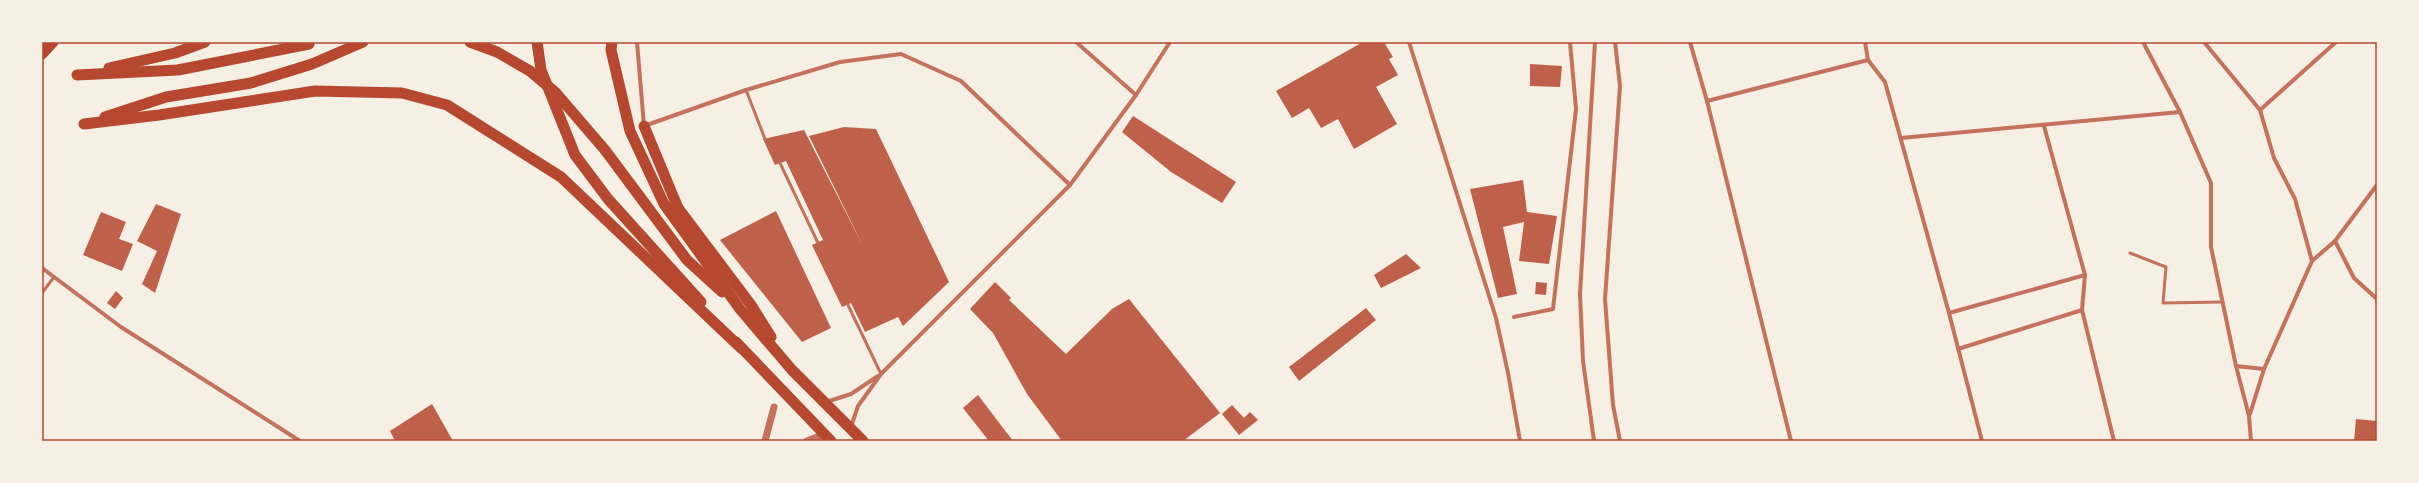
<svg xmlns="http://www.w3.org/2000/svg" width="2419" height="483" font-family="'Work Sans',sans-serif">
<style>
.building{fill:#bf614a}
.lines{fill:none;stroke-linecap:round;stroke-linejoin:round}
.service{stroke:#c5725c;stroke-width:3}
.minor{stroke:#c5725c;stroke-width:4}
.tertiary{stroke:#c5725c;stroke-width:7}
.trunk{stroke:#b5482f;stroke-width:11}
.neatline{fill:none;stroke:#b5482f;stroke-width:1.5}
</style>
<rect width="100%" height="100%" fill="#f6efe4"/>
<g class="building">
<polygon points="1363,42 1384,42 1393,57 1389,59 1398,75 1376,87 1397,124 1354,149 1338,119 1321,128 1309,108 1292,118 1276,91"/>
<polygon points="1530,64 1562,66 1560,87 1530,86"/>
<polygon points="1133,116 1236,182 1222,203 1171,172 1122,132"/>
<polygon points="844,127 876,129 949,282 903,326 898,317 865,332 851,303 842,307 812,245 823,240 786,161 775,165 763,139 804,130 863,246 809,136"/>
<polygon points="1523,180 1527,212 1557,216 1549,264 1519,261 1524,222 1503,227 1517,294 1498,298 1470,189"/>
<polygon points="156,204 181,214 155,293 142,284 157,251 137,241"/>
<polygon points="776,211 831,328 802,342 720,240"/>
<polygon points="101,212 126,222 119,239 133,244 122,271 83,255"/>
<polygon points="1406,254 1421,268 1381,288 1374,275"/>
<polygon points="995,282 1011,298 1009,300 1066,354 1112,309 1129,299 1220,413 1183,441 1062,441 1027,394 993,333 970,309"/>
<polygon points="1536,282 1547,283 1546,295 1535,294"/>
<polygon points="116,291 123,298 115,309 107,303"/>
<polygon points="1366,308 1376,320 1299,381 1289,367"/>
<polygon points="978,395 1013,441 989,441 963,408"/>
<polygon points="432,404 453,441 395,441 390,431"/>
<polygon points="1232,405 1244,418 1250,412 1258,420 1239,435 1222,414"/>
<polygon points="2356,419 2377,421 2377,441 2354,441"/>
</g>
<g class="lines">
<g class="service">
<polyline points="746,90 765,139"/>
<polyline points="780,163 818,243"/>
<polyline points="2130,253 2166,267 2163,303 2223,302"/>
<polyline points="42,293 54,277"/>
<polyline points="848,305 881,374"/>
</g>
<g class="minor">
<polyline points="637,42 644,126 746,90 840,62 901,54 961,81 1070,185"/>
<polyline points="1076,42 1136,95"/>
<polyline points="1409,42 1496,318 1508,373 1520,441"/>
<polyline points="1615,42 1620,86 1605,299 1613,405 1620,441"/>
<polyline points="1690,42 1707,101 1791,441"/>
<polyline points="1865,42 1868,60 1885,82 1949,313 1982,441"/>
<polyline points="2143,42 2180,112 2211,183 2211,247 2236,366 2249,416 2251,441"/>
<polyline points="2204,42 2260,110 2274,158 2295,199 2312,261"/>
<polyline points="1707,101 1868,60"/>
<polyline points="2260,110 2336,42"/>
<polyline points="2044,126 2085,275 2082,310 2114,441"/>
<polyline points="1901,138 2180,112"/>
<polyline points="2335,241 2354,278 2377,299"/>
<polyline points="42,268 121,327 300,441"/>
<polyline points="1949,313 2085,275"/>
<polyline points="1514,317 1553,309 1576,109 1570,42"/>
<polyline points="1958,349 2082,310"/>
<polyline points="2236,366 2264,369"/>
<polyline points="826,402 851,394 878,376"/>
<polyline points="2250,414 2264,369 2312,261 2335,241 2377,185"/>
<polyline points="851,427 858,406 881,374 1070,185 1136,95 1170,42"/>
<polyline points="1594,441 1583,361 1580,294 1595,42"/>
</g>
<g class="tertiary">
<polyline points="765,441 774,407"/>
<polyline points="807,441 825,434"/>
</g>
<g class="trunk">
<polyline points="470,42 497,52 530,71 556,93 605,150 687,260 722,292"/>
<polyline points="537,42 541,70 575,155 608,199 701,302"/>
<polyline points="612,42 611,50 630,131 664,204 740,309 792,370 863,441"/>
<polyline points="42,54 53,42"/>
<polyline points="109,68 175,53 205,42"/>
<polyline points="77,75 178,70 309,44"/>
<polyline points="105,117 166,97 251,83 312,64 363,42"/>
<polyline points="84,124 159,115 315,91 402,93 447,105 561,177 741,348"/>
<polyline points="644,126 678,208 751,305 771,337"/>
<polyline points="736,342 831,441"/>
</g>
</g>
<rect width="2419" height="483" fill="none" stroke="#f6efe4" stroke-width="86"/>
<rect x="43" y="43" width="2333" height="397" class="neatline"/>
</svg>
